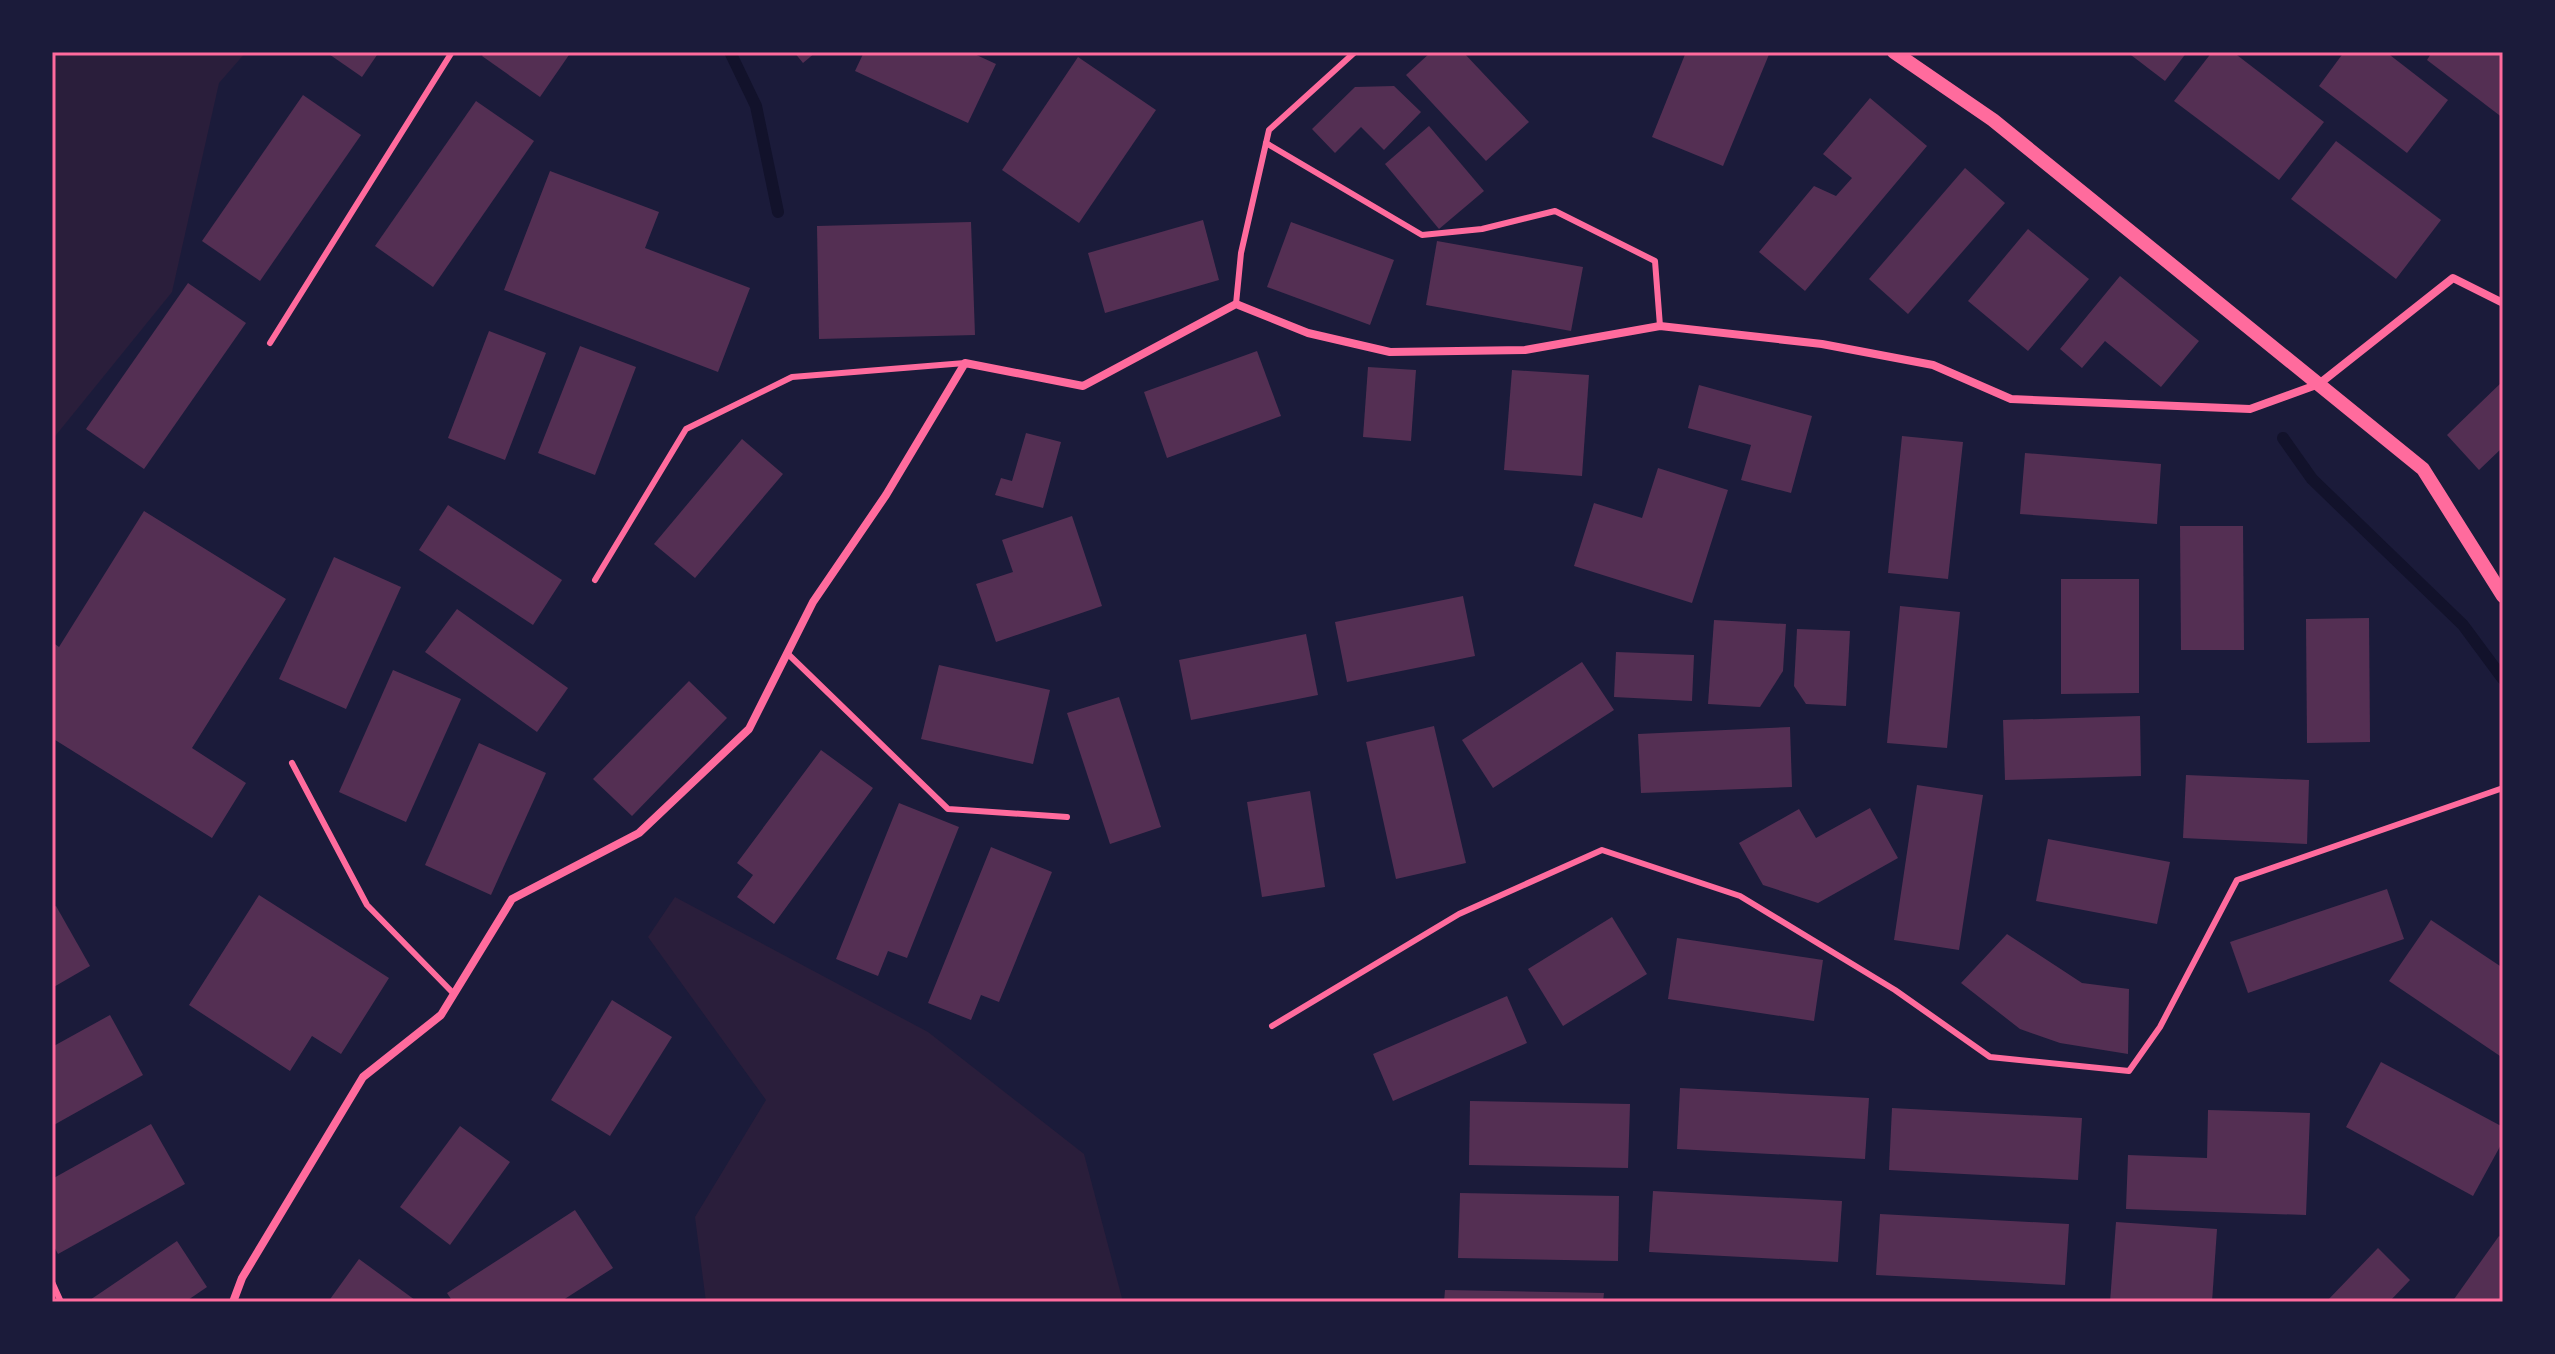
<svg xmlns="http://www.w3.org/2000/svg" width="2555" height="1354" font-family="Poppins,sans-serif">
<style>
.green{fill:#2a1e3b}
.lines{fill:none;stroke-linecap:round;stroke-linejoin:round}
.stream{stroke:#12122b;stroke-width:12}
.building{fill:#542f53}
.service{stroke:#ff6b9d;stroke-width:6}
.minor{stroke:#ff6b9d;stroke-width:8}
.tertiary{stroke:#ff6b9d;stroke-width:14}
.neatline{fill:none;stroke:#ff6b9d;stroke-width:3}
</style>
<rect width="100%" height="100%" fill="#1b1b3a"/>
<g class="green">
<polygon points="52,52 246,52 219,83 172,292 52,440"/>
<polygon points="675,897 928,1032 1084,1154 1123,1302 706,1302 695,1217 766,1100 648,937"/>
</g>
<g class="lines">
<g class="stream">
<polyline points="730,52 756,106 778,212"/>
<polyline points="2283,438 2312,479 2463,625 2503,679"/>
</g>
</g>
<g class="building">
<polygon points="326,52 379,52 362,77"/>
<polygon points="485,52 571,52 540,97 482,56"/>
<polygon points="794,52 816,52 803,63"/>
<polygon points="864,52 970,52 996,64 968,123 855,71"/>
<polygon points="1431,52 1463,52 1529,122 1486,161 1406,75"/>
<polygon points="1686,52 1770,52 1723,166 1652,137"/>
<polygon points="2127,52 2187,52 2165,81"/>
<polygon points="2212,52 2233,52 2324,122 2279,180 2174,101"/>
<polygon points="2344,52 2386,52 2448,100 2407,153 2319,86"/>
<polygon points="2432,52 2503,52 2503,118 2427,60"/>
<polygon points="1078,57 1156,110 1079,223 1002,170"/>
<polygon points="1394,86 1421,112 1384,150 1361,127 1335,153 1312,129 1355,87"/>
<polygon points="303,95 361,135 260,281 202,241"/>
<polygon points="1870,98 1927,146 1805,291 1759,252 1814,186 1836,196 1852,178 1823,154"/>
<polygon points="476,101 534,141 433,287 375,246"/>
<polygon points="1429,126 1484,191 1439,229 1385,164"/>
<polygon points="2336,141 2441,220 2396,279 2291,199"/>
<polygon points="1965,168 2005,203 1908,314 1869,279"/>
<polygon points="550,171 659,212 645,248 750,288 718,372 504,290"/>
<polygon points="1203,220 1219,280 1105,313 1088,253"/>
<polygon points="971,222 975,335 819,339 817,226"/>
<polygon points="1291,222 1394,260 1370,325 1267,287"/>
<polygon points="2028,229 2089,279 2028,351 1968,301"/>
<polygon points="1437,241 1583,267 1571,331 1426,305"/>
<polygon points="2120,276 2199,341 2161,387 2105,341 2082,368 2060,349"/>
<polygon points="188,283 246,323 144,469 86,429"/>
<polygon points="489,331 546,353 505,460 448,438"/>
<polygon points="580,346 636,367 595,475 538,453"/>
<polygon points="1257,351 1281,416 1167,458 1144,392"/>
<polygon points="1368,367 1416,370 1411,441 1363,437"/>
<polygon points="1512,370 1589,375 1582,476 1504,470"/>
<polygon points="2503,381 2503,447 2479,470 2447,435"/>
<polygon points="1699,385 1812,416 1791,493 1741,480 1751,445 1688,428"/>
<polygon points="1026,433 1061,442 1043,508 995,495 1001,478 1012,481"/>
<polygon points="1902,436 1963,442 1948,579 1888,573"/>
<polygon points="742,439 783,474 695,578 654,544"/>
<polygon points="2025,453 2161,464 2157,524 2020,514"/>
<polygon points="1658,468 1728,490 1692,603 1574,566 1594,503 1642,518"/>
<polygon points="448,505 562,580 533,625 419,550"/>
<polygon points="144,511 286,599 192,748 246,783 212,838 52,738 52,642 59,647"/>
<polygon points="1072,516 1102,606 996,642 976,584 1013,572 1002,540"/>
<polygon points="2180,526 2243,526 2244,650 2181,650"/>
<polygon points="334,557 401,587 346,709 279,679"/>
<polygon points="2061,579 2139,579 2139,693 2061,694"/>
<polygon points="1463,596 1475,656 1347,682 1335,622"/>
<polygon points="1900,606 1960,612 1947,748 1887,743"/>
<polygon points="457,609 568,688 537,732 425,652"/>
<polygon points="2369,618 2370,742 2307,743 2306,619"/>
<polygon points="1714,620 1786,624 1783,671 1760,707 1708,704"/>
<polygon points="1797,629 1850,631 1846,706 1806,704 1794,686"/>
<polygon points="1306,634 1318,695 1191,720 1179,660"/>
<polygon points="1616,652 1694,655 1692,701 1614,697"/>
<polygon points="1582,662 1614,710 1493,788 1462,740"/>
<polygon points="939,665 1050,690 1033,764 921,739"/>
<polygon points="393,670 461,699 406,822 339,792"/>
<polygon points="689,681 727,718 632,816 593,779"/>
<polygon points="1119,697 1161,827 1110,844 1067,713"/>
<polygon points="2140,716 2141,776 2005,780 2003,720"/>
<polygon points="1434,726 1466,863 1396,879 1366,742"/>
<polygon points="1790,727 1792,787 1641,793 1638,734"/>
<polygon points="479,743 546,773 491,895 425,865"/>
<polygon points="821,750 873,788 774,924 737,897 753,875 737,863"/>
<polygon points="2186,775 2309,780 2307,844 2183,838"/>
<polygon points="1917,785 1983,795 1959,950 1894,940"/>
<polygon points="1310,791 1325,887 1262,897 1247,802"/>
<polygon points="899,803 959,827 907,958 888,951 878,976 836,959"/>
<polygon points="1870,808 1898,858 1818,903 1763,885 1739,843 1799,809 1816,838"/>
<polygon points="2048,839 2170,862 2157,924 2036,901"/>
<polygon points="991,847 1052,872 999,1002 981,995 971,1020 928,1003"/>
<polygon points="2387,889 2404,939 2248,993 2230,942"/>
<polygon points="259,895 389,978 341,1054 312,1036 290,1071 189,1005"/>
<polygon points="56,906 90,966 52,988 52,908"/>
<polygon points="1612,917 1647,974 1563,1026 1528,969"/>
<polygon points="2431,920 2503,968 2503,1058 2389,981"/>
<polygon points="2007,934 2082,983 2129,989 2128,1054 2060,1043 2020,1029 1961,983"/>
<polygon points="1677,938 1823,960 1814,1021 1668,999"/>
<polygon points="1507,996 1527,1043 1393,1101 1373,1054"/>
<polygon points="612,1000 672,1037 610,1136 551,1100"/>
<polygon points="110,1015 143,1075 52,1126 52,1047"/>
<polygon points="2381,1062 2503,1127 2503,1141 2473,1196 2346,1127"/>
<polygon points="1680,1088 1869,1098 1865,1159 1677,1149"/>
<polygon points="1470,1101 1630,1104 1628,1168 1469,1165"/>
<polygon points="1892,1108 2082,1118 2078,1180 1889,1170"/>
<polygon points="2208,1110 2310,1113 2306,1215 2126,1209 2128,1155 2207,1158"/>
<polygon points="151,1124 185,1184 58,1254 52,1243 52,1179"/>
<polygon points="460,1126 510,1162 450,1245 400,1207"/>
<polygon points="1653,1191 1842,1201 1838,1262 1649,1252"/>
<polygon points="1460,1193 1619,1196 1618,1261 1458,1258"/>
<polygon points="575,1210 613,1268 560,1302 453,1302 447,1293"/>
<polygon points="1880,1214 2069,1224 2065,1285 1876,1275"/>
<polygon points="2116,1222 2217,1229 2212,1302 2110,1302"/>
<polygon points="2499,1236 2503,1239 2503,1302 2452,1302"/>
<polygon points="177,1241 207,1287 185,1302 87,1302"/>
<polygon points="2378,1248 2410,1280 2389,1302 2326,1302"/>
<polygon points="359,1259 415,1300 413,1302 328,1302"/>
<polygon points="1445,1290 1604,1293 1603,1302 1444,1302"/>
</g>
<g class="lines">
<g class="service">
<polyline points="1266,143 1422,235 1482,229 1555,211 1655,261 1660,326"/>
<polyline points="1236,304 1241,253 1269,130 1355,52"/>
<polyline points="270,343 452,52"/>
<polyline points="595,580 686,429 792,377 965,363"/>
<polyline points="787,653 948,809 1067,817"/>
<polyline points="292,763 367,905 454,994"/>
<polyline points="1272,1026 1459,914 1602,850 1740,896 1895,990 1990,1057 2129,1071 2160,1027 2237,880 2503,788"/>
<polyline points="52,1282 61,1302"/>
</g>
<polyline class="minor" points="233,1302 242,1278 363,1077 441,1015 512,899 639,833 749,729 813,602 886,495 965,363 1083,386 1236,304 1308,333 1390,352 1525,350 1660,326 1822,344 1933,365 2011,399 2250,409 2319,384 2453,278 2503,303"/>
<polyline class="tertiary" points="1894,52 1993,120 2423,469 2503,596"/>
</g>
<rect width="2555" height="1354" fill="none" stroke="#1b1b3a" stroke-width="108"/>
<rect x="54" y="54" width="2447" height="1246" class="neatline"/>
</svg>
